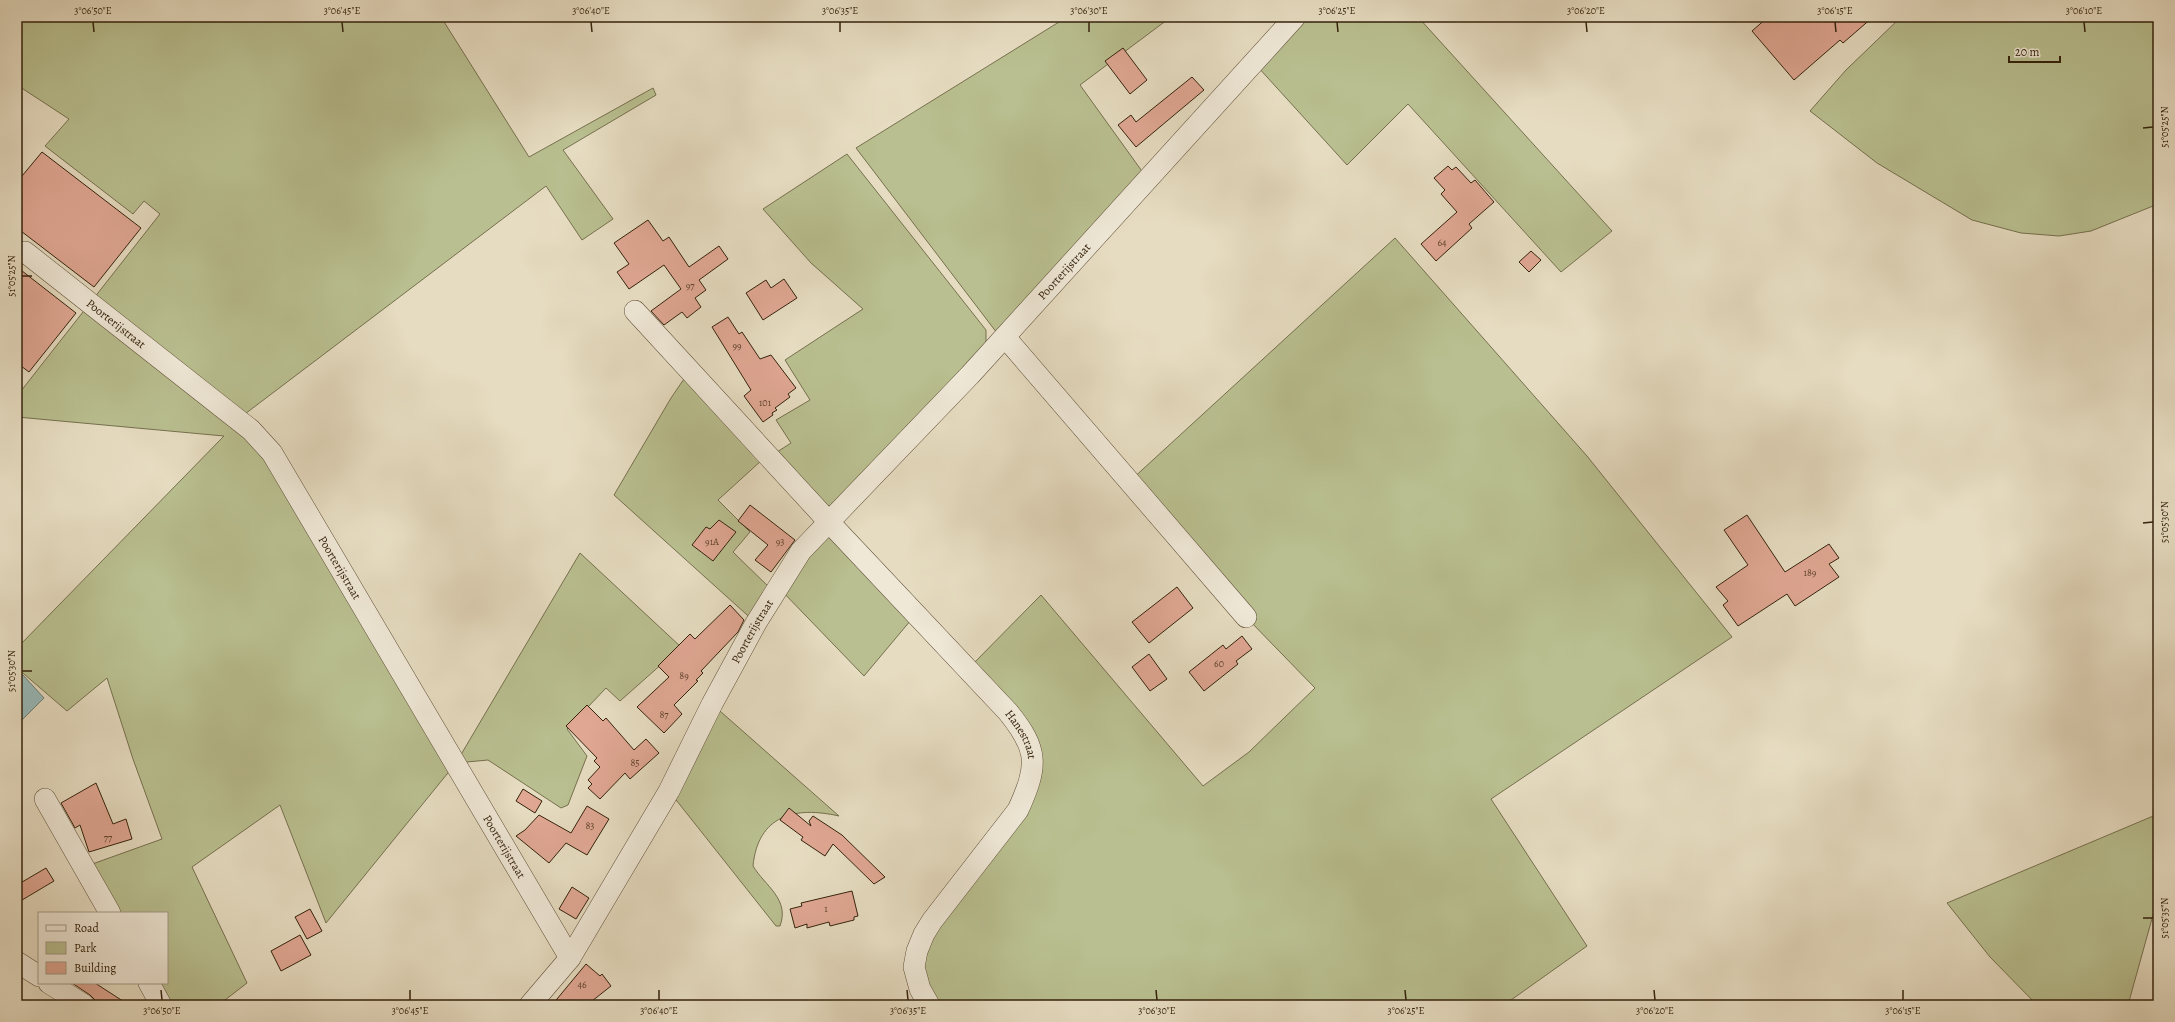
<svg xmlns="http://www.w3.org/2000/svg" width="2175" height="1022" font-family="Alegreya,serif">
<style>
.green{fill:#b9bf90;stroke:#76704e}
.water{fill:#98baba;stroke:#707d74}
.building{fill:#e0a793;stroke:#34220c}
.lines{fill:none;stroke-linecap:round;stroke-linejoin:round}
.minor-casing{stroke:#605039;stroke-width:22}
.minor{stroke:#efe8d7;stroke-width:21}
.ticks{fill:none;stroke:#34220c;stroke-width:1.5}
.labels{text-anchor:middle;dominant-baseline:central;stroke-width:3.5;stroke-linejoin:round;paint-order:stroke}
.number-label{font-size:10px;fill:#5f432e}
.street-label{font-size:12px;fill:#34220c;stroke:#efe8d7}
.neatline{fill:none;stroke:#34220c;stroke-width:1.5}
.ticks-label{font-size:10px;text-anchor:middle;fill:#34220c}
</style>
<rect width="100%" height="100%" fill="#e6dcc1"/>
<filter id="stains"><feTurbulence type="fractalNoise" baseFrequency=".005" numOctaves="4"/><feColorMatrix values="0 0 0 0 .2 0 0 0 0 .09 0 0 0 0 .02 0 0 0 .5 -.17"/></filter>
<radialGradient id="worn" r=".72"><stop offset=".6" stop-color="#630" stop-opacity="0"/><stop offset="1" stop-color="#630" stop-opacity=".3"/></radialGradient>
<g class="green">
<polygon points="17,17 441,17 529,157 653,88 656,95 563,150 613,219 582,240 546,186 237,420 251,430 456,763 580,553 681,647 620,701 606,688 567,729 587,756 568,805 561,808 488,760 456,763 326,923 280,805 192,867 247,983 225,1000 215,1005 161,1005 149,983 167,983 167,913 110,913 84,867 162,839 133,759 107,678 67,711 17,668 17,648 224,436 17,417 17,396 160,214 144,201 133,214 45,146 69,119 17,85"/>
<polygon points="1067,17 1171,17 1080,85 1144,174 997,333 856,148"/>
<polygon points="1302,17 1418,17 1612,231 1561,272 1408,104 1347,165 1257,66"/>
<polygon points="1901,17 2158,17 2158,204 2091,231 2059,236 2021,233 1972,220 1877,163 1810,111 1846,70"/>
<polygon points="847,154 986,330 986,342 979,354 830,506 823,505 774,454 791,443 776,420 810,400 785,360 863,309 811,263 763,209"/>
<polygon points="1395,238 1587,456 1732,637 1491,799 1587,946 1504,1005 929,1005 917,951 1034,767 968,669 1041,595 1203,786 1249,752 1315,688 1246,617 1130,481"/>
<polygon points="688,373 762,460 718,500 750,532 733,552 775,593 756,623 614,495 671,398"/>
<polygon points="828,521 916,614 864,676 778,587"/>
<path d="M 712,704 L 839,816 C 795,806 758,815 753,866 C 765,886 790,899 780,926 L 776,926 L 669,791 Z"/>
<polygon points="2158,814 2158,897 2128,1005 2037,1005 1990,957 1947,903"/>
</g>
<polygon class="water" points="22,674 44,698 17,725 17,679"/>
<g class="building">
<polygon points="1768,17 1873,17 1843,43 1840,40 1794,80 1752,31"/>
<polygon points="1123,48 1147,80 1130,94 1105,61"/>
<polygon points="1192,77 1204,90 1136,147 1118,125 1131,115 1136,122"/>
<polygon points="42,152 141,228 94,287 17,228 17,182"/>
<polygon points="1448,166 1452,170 1456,167 1471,183 1475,180 1494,202 1469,224 1472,228 1436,261 1421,244 1457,212 1441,194 1445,190 1434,178"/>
<polygon points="648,220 663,241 669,237 689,267 719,246 728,259 699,280 706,290 695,298 701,307 687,318 682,312 664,325 651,311 681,289 664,265 629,289 617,272 629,264 614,243"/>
<polygon points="1531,251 1541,260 1529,272 1519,262"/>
<polygon points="17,267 76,313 29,372 17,363"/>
<polygon points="784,279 797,298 763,320 746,293 766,280 771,288"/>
<polygon points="728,317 739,334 742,332 760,359 771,355 796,388 788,394 790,397 775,408 777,410 772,413 773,415 763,422 744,396 751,390 712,327"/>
<polygon points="750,505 795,540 771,572 755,560 768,545 738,521"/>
<polygon points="1747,515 1785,572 1829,544 1839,558 1829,564 1839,577 1795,606 1787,594 1738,626 1723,605 1728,601 1716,587 1748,565 1724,530"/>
<polygon points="719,520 736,532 713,561 692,545 706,527 710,529"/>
<polygon points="1177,587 1193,608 1149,643 1132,622"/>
<polygon points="730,605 744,620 738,632 701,671 703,673 696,680 698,681 674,705 682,714 664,733 637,707 669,677 658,666 690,634 695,639"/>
<polygon points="1242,636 1252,649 1236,661 1238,664 1204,691 1189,672 1223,645 1226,649"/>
<polygon points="1149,654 1167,679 1150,691 1132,667"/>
<polygon points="587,705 603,721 606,718 634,750 646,739 659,753 630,779 625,773 600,799 588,788 592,784 588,780 600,767 594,761 597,758 566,726"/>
<polygon points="96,783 113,824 126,819 132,839 89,852 80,825 75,828 61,803"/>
<polygon points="523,789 542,801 535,813 516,801"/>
<polygon points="587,806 609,819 587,855 566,843 549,863 516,836 525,830 539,815 571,833"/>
<polygon points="789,808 811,826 809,821 813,816 842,835 885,877 874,884 833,844 825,856 801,840 803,837 780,820"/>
<polygon points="46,868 54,881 17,903 17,885"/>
<polygon points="572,887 589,898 576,919 559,909"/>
<polygon points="852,891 858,916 854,917 854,920 830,926 829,922 807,928 807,924 795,928 790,909 802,906 801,903"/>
<polygon points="310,909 322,931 307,939 295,917"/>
<polygon points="300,935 311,955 281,971 271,951"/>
<polygon points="586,964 600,976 602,974 611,986 587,1005 552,1005"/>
<polygon points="72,983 95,983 129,1005 100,1005 90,995"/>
</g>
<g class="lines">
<g class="minor-casing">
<g id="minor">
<path id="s1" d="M 25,252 L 251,430 L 272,453 L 570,958"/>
<path id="s2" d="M 635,311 L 828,521 L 1008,712 C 1039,750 1038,766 1018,810 L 932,921 L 924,934 L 917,951 L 914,967 L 920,989 L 929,1005"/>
<polyline points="1005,337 1246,617"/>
<polyline points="45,799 110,913"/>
<polyline points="17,962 39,976"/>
<polyline points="49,983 84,1005"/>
<polyline points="149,983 161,1005"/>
<path id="s3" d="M 530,1005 L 570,958 L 669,791 L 712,704 L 756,623 L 801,551 L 970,375 L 1295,17"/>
</g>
</g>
<use href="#minor" class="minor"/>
</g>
<path class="ticks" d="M 93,22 L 94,32M 342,22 L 343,32M 591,22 L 592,32M 840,22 L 840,32M 1089,22 L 1089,32M 1337,22 L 1338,32M 1586,22 L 1587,32M 1835,22 L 1836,32M 2084,22 L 2085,32M 2143,128 L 2153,127M 22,276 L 32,276M 2143,523 L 2153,522M 22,671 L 32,671M 2143,918 L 2153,918M 161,990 L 162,1000M 410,990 L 410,1000M 659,990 L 659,1000M 907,990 L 908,1000M 1156,990 L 1157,1000M 1405,990 L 1406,1000M 1654,990 L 1655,1000M 1903,990 L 1903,1000"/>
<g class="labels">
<g class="number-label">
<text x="1442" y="242">64</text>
<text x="690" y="285">97</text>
<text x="737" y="345">99</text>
<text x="765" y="402">101</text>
<text x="712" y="541">91A</text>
<text x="780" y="541">93</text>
<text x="1810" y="572">189</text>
<text x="1219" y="663">60</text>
<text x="684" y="675">89</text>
<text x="664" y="714">87</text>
<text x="635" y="762">85</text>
<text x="590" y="825">83</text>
<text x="108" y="837">77</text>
<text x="826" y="908">1</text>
<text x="582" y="984">46</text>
</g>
<g class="street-label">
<text stroke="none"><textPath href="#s3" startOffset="914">Poorterijstraat</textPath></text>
<text stroke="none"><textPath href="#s1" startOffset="116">Poorterijstraat</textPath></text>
<text stroke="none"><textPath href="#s1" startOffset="452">Poorterijstraat</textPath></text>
<text stroke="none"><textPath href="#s3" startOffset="436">Poorterijstraat</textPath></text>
<text stroke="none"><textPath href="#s2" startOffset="574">Hanestraat</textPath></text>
<text stroke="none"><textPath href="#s1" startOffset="776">Poorterijstraat</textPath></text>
</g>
</g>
<rect width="2175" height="1022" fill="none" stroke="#e6dcc1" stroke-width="44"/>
<rect x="38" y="912" width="130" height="72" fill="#efe8d7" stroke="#a49986"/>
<rect x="46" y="925" width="20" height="6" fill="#efe8d7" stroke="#a49986"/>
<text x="74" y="932" font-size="12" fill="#34220c">Road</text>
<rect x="46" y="942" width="20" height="12" fill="#b9bf90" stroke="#a49986"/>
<text x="74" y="952" font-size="12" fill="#34220c">Park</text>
<rect x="46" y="962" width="20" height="12" fill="#e0a793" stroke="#a49986"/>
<text x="74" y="972" font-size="12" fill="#34220c">Building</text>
<path d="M2009 56v6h51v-6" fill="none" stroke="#34220c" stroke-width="2"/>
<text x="2015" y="56" font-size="12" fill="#34220c" stroke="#efe8d7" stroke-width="3" paint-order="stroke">20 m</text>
<rect x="22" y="22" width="2131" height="978" class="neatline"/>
<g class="ticks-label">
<text x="93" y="14">3°06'50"E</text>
<text x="342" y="14">3°06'45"E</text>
<text x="591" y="14">3°06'40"E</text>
<text x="840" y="14">3°06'35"E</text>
<text x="1089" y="14">3°06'30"E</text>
<text x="1337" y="14">3°06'25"E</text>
<text x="1586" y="14">3°06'20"E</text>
<text x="1835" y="14">3°06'15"E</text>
<text x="2084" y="14">3°06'10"E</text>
<text transform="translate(2164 127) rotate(-90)" y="4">51°05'25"N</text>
<text transform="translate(11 276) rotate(-90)" y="4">51°05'25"N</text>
<text transform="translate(2164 522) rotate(-90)" y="4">51°05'30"N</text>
<text transform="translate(11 671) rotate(-90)" y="4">51°05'30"N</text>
<text transform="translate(2164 918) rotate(-90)" y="4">51°05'35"N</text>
<text x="162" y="1014">3°06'50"E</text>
<text x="410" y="1014">3°06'45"E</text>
<text x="659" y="1014">3°06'40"E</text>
<text x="908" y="1014">3°06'35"E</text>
<text x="1157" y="1014">3°06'30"E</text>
<text x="1406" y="1014">3°06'25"E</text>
<text x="1655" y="1014">3°06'20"E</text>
<text x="1903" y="1014">3°06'15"E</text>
</g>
<rect width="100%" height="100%" filter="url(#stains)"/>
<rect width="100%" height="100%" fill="url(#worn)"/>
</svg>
